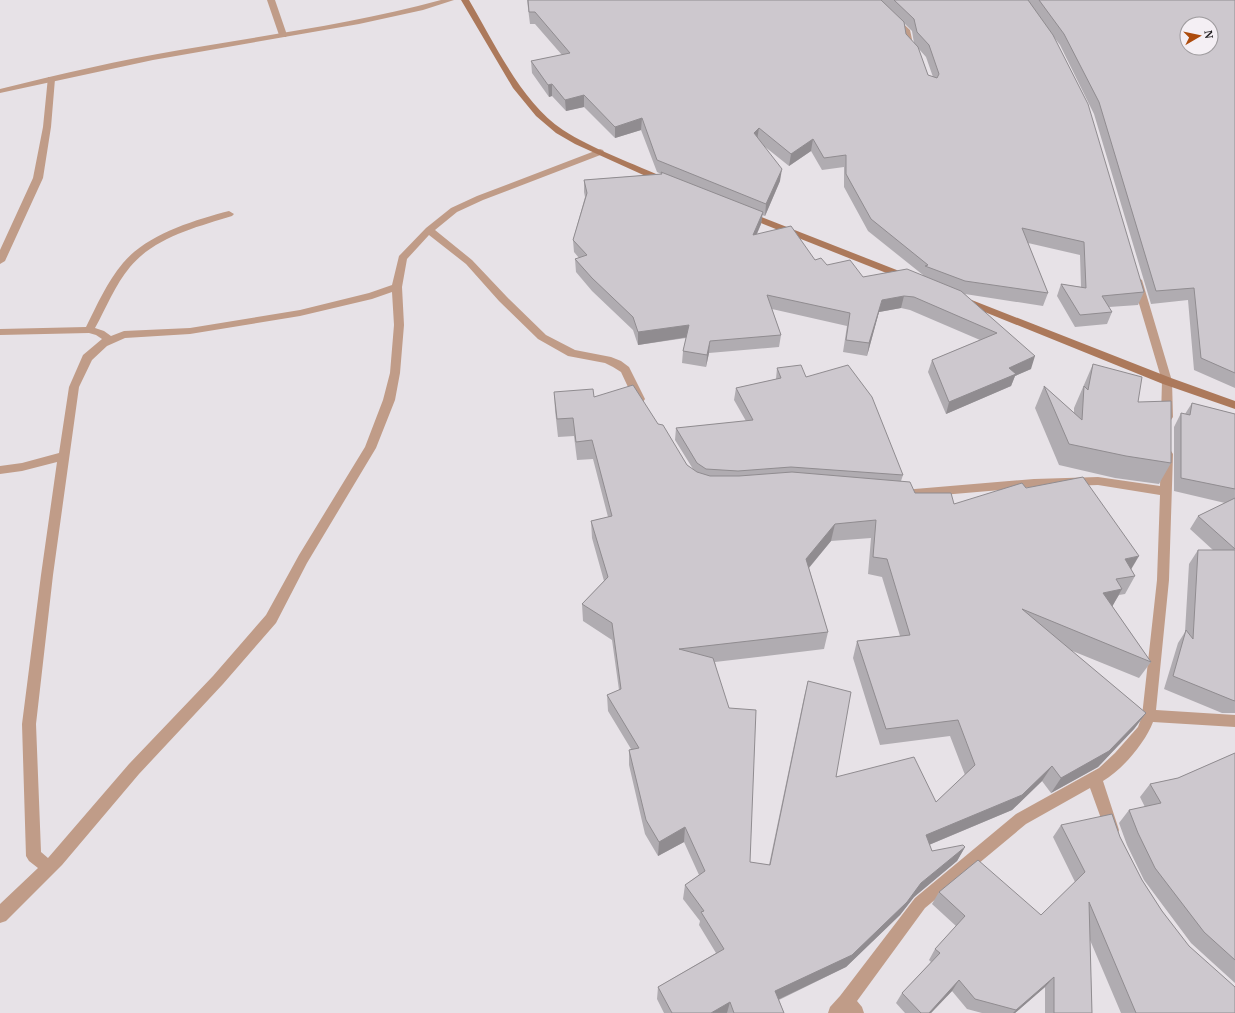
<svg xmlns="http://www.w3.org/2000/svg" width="1235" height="1013" font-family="'PT Serif',serif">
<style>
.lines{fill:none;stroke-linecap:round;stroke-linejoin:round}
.minor{fill:#c09c88;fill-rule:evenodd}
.tertiary{fill:#c09c88;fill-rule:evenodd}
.secondary{fill:#ac795b;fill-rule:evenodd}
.wall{fill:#b0acb1;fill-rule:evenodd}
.shaded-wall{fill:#908c90}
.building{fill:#cdc8ce;stroke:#908c90;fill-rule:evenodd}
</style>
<rect width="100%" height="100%" fill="#e7e2e7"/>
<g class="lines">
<g class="minor">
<polygon points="267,0 275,0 287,35 286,37 283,37 279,35"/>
<polygon points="870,0 878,0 910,30 913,44 917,49 916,51 910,51 905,45 903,33"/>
<polygon points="48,77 54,77 55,79 51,127 43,178 5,261 0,264 0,250 33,178 43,127"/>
<path d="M 600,149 L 603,150 L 604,152 L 603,154 L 483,200 L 457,212 L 435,230 L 472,260 L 507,297 L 546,335 L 575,350 L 611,357 L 621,361 L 629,367 L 645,399 L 643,402 L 635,402 L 621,372 L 613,367 L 605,363 L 568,356 L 538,339 L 499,301 L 466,264 L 429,235 L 407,259 L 402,287 L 404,325 L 400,373 L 395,400 L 376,448 L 307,563 L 276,623 L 223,684 L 139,774 L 62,865 L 6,921 L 0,923 L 0,904 L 38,868 L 29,861 L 26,856 L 22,724 L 41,575 L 57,462 L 22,471 L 0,474 L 0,466 L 22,463 L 59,453 L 69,387 L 83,355 L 102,339 L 96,335 L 89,333 L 0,335 L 0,329 L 86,327 C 97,305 107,282 123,263 C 146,235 194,220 229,211 L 234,214 L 232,216 C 197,227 155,237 130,267 C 115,285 106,308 95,328 L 104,331 L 111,336 L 124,331 L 190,328 L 300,310 L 369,293 L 392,285 L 399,256 L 426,228 L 451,208 L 477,196 ZM 392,292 L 394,325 L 390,373 L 383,400 L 365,447 L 299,555 L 266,615 L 213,676 L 129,764 L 48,858 L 41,852 L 36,724 L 53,575 L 79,387 L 92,360 L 107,346 L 125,338 L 190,334 L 300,316 L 372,299 Z"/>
<polygon points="1137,277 1142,280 1172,381 1173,417 1171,420 1163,420 1161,417 1162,381 1132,280"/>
<path d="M 1167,450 L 1171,451 L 1173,454 L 1169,580 L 1156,710 L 1235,715 L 1235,727 L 1153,722 C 1145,743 1122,770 1103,781 L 1119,830 L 1117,835 L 1112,837 L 1107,835 L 1090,788 L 1026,824 L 925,908 L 857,1001 L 862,1007 L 864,1013 L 828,1013 L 830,1007 L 840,996 L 915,898 L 1016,814 L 1099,768 L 1115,753 L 1138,727 L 1142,716 L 1157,580 L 1160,495 L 1098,485 L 1034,487 L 907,498 L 903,496 L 901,493 L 903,490 L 1034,479 L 1098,477 L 1160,486 L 1161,454 L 1163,451 Z"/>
</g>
<path class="tertiary" d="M 441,0 L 454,0 L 423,10 L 359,24 L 153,60 L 0,93 L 0,89 C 60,74 120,60 180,50 C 268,35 356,23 441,0 Z"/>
<g class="secondary">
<path d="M 461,0 L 469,0 C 494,42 521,102 563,130 C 592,149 635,164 667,179 L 669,181 L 667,183 L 661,183 L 575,144 L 556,133 L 536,116 L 513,88 Z"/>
<polygon points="746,211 912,276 913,278 908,281 904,280 743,216 741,214"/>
<polygon points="964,297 1171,378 1235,401 1235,409 1163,384 960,302 959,300 960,298"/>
</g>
</g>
<g class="wall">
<path d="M 527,0 L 1235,0 L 1235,388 L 1194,370 L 1188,300 L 1151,304 L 1094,114 L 1060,45 L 1054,37 L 1144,292 L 1138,305 L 1109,307 L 1112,312 L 1107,324 L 1075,327 L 1057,296 L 1061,284 L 1081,287 L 1080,255 L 1028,243 L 1048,293 L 1043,306 L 965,294 L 1031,369 L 1015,376 L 1011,386 L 946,414 L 928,372 L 932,360 L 980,340 L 910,310 L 901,308 L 879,312 L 867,356 L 843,352 L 847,326 L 772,309 L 781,335 L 779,347 L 709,353 L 706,367 L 682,363 L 683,351 L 686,338 L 638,345 L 633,330 L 592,291 L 576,272 L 575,259 L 579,258 L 574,252 L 573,240 L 585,197 L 584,192 L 584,180 L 661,174 L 657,172 L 641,130 L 615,138 L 584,107 L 566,111 L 552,96 L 549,97 L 532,73 L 531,61 L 562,55 L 535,24 L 530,24 ZM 904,23 L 912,31 L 914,43 L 906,34 ZM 918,48 L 926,57 L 933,77 L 928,75 ZM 764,146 L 789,166 L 811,151 L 822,170 L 844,167 L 844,187 L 868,231 L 923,275 L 863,277 L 827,265 L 757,234 L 761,224 L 762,215 L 765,216 L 780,181 Z"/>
<polygon points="1093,364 1138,402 1171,463 1159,484 1115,478 1059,465 1035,408 1044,386 1074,413 1074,408"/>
<path d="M 777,368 L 806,377 L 903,475 L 901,481 L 915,493 L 954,504 L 1026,488 L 1131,569 L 1135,576 L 1125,594 L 1119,595 L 1112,606 L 1151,662 L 1139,678 L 1070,650 L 1146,713 L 1134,729 L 1098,767 L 1051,793 L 1042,781 L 1012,810 L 929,845 L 932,851 L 965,847 L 957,861 L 914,897 L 900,915 L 846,967 L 779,1000 L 784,1013 L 664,1013 L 657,999 L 658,987 L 716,953 L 699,925 L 700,921 L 683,899 L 685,885 L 699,875 L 684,842 L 658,856 L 645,834 L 629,765 L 629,750 L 631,749 L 608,711 L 607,695 L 619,690 L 612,640 L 583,621 L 582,604 L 604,581 L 592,538 L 591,521 L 608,517 L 593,459 L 577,460 L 574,436 L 558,437 L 555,410 L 554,392 L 594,397 L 658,424 L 687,465 L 693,469 L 675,440 L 676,428 L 746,421 L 734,400 L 736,388 L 776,379 ZM 871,538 L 868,574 L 882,577 L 900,636 L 857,641 L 853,658 L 880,745 L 950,736 L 965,775 L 936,802 L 836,777 L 808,681 L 804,697 L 769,865 L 750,862 L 715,662 L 824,649 L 828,632 L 809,568 L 831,541 Z"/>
<polygon points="1192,403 1235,414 1235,713 1222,713 1164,689 1178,643 1185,632 1189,564 1198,550 1213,550 1190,529 1198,516 1225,503 1174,491 1174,427 1181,413 1185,414"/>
<polygon points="1235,753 1235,983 1191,943 1144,880 1127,845 1119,823 1129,810 1145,807 1140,797 1150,784 1178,778"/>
<polygon points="1061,825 1120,837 1142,880 1162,911 1235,1013 1121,1013 1090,940 1092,1013 1045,1013 1045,987 1015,1013 982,1013 967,1009 952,991 931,1013 905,1013 896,1003 902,993 931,962 929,960 935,949 956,926 932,904 939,892 1041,915 1075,882 1053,837"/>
</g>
<g class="shaded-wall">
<polygon points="552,84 552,96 549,97 548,85"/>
<polygon points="584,95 584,107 566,111 565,100"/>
<polygon points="642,118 641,130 615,138 615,127"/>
<polygon points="759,128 757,140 754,133"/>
<polygon points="813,139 811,151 789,166 791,154"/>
<polygon points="782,169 780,181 765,216 766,204"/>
<polygon points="763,212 761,224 751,247 753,235"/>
<polygon points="904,296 901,308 879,312 867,356 869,343 882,300"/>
<polygon points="689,325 688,337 638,345 638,332"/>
<polygon points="710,341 709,353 706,367 707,355"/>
<polygon points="1035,356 1031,369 1015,376 1011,386 946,414 949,402 1009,368"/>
<polygon points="835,524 831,541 802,576 806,559"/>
<polygon points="1139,556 1129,573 1125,559"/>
<polygon points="1122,589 1112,607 1103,593"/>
<polygon points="1146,713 1134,729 1098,767 1051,793 1061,778"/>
<polygon points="1052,766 1042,781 1012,810 919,849 926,835"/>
<polygon points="685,827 684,842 658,856 659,842"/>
<polygon points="965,847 957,861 914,897 900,915 846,967 771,1003 775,991 921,883"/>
<polygon points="1054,977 1045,987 1015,1013 1013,1013 1016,1010"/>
<polygon points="959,980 952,991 931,1013 929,1013"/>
<polygon points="730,1002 727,1013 711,1013"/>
</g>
<g class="building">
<polygon points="528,0 881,0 904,22 906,34 918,47 928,75 937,78 939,74 929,45 917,32 914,19 894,0 1028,0 1053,35 1088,104 1144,292 1102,296 1112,312 1080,315 1061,284 1086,288 1084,242 1022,228 1048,293 965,281 925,266 928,265 871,219 846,174 846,155 824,158 813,139 791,154 759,128 754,133 782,169 766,204 657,160 642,118 615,127 584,95 565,100 552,84 548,85 531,61 570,53 535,12 529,12"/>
<path d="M 1039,0 L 1235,0 L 1235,373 L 1201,358 L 1194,288 L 1156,291 L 1099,102 L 1064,34 ZM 1187,24 L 1211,24 L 1211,48 L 1187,48 Z"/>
<polygon points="661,172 763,212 753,235 791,226 815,260 821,258 827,265 850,260 863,277 907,269 961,291 1035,356 1009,368 1016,374 949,402 932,360 997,333 914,297 904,296 882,300 869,343 846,340 850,313 767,295 781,335 710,341 707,355 683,351 689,325 638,332 633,317 592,278 575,259 587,255 573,240 587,193 584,180 662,174"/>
<polygon points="1093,364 1142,377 1138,402 1171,401 1171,463 1126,456 1069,444 1044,386 1082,420 1084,386 1088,390"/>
<polygon points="801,365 806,377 848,365 872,397 903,475 791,467 738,471 706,469 697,463 676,428 753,420 736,388 781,378 777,368"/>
<path d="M 633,385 L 658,424 L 663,425 L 687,465 L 697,472 L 710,476 L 739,476 L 792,472 L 910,482 L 915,493 L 951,493 L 954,504 L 1022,483 L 1026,488 L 1083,477 L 1139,556 L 1125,559 L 1135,576 L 1116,579 L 1122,589 L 1103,593 L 1151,662 L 1022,609 L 1146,713 L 1109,751 L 1061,778 L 1052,766 L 1022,795 L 926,835 L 932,851 L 963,845 L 965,847 L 921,883 L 907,902 L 852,955 L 775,991 L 784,1013 L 734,1013 L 730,1002 L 711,1013 L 672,1013 L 658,987 L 724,949 L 701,912 L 704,911 L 685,885 L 705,871 L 685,827 L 659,842 L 646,820 L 629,750 L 639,748 L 607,695 L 621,689 L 612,623 L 582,604 L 608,577 L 591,521 L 612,516 L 592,440 L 576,442 L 573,418 L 557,419 L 554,392 L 593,389 L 594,397 ZM 876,520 L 873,557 L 887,559 L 910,635 L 857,641 L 886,729 L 958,720 L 975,765 L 936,802 L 914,757 L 836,777 L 851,692 L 808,681 L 770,865 L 750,862 L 756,710 L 729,708 L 713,658 L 679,649 L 828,632 L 806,559 L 835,524 Z"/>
<polygon points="1192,403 1235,414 1235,489 1181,478 1181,413 1190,415"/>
<polygon points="1235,498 1235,549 1198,516"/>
<polygon points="1198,550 1235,550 1235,701 1232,700 1173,676 1186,630 1193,639"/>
<polygon points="1235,753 1235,960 1204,932 1155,868 1138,833 1129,810 1161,803 1150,784 1178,778"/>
<polygon points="1112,814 1120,837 1142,880 1162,911 1189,946 1235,987 1235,1013 1136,1013 1089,902 1092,1013 1054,1013 1054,977 1016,1010 975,999 959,980 929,1013 921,1013 902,993 940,953 935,949 965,916 939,892 978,860 1041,915 1085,872 1061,825"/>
</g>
<g transform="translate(1199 36) rotate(81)"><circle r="19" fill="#f4eff4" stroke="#9e9b9e"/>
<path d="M0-3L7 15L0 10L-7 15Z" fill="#ad4b0c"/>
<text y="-6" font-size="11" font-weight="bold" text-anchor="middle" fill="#1e1c1e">N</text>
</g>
</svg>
